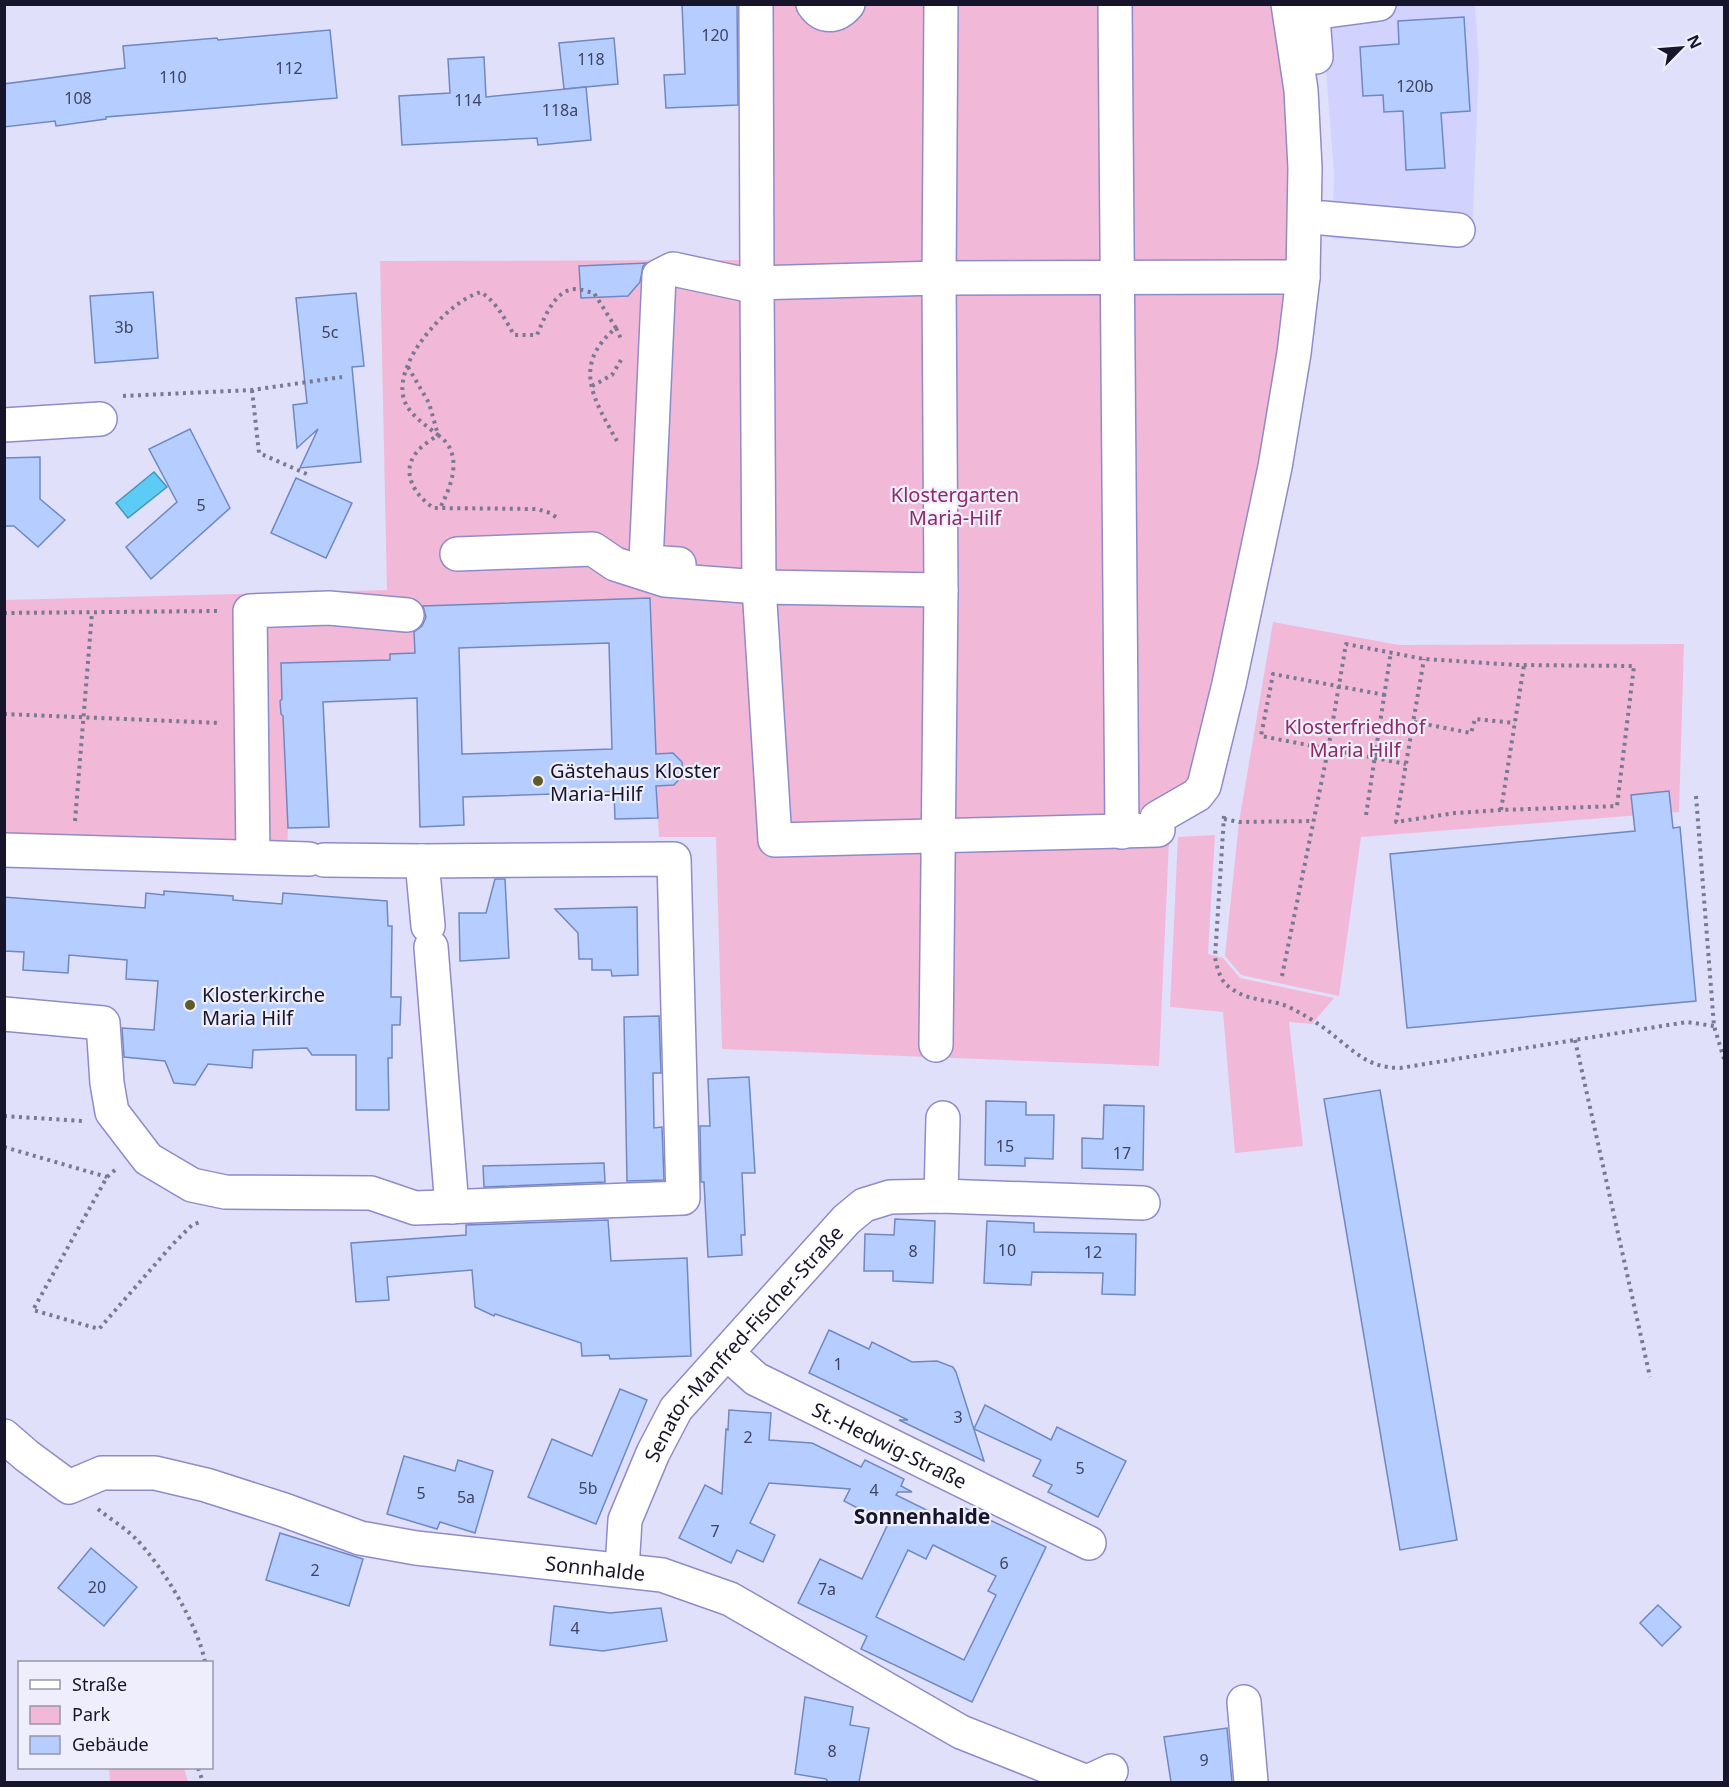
<svg xmlns="http://www.w3.org/2000/svg" width="1729" height="1787" font-family="'Noto Sans',sans-serif">
<style>
.built{fill:#d2d2fe}
.green{fill:#f1b9d7}
.water{fill:#5ccbf5;stroke:#4794b9;stroke-width:1.5}
.building{fill:#b6cdff;stroke:#6f88c2;stroke-width:1.5;fill-rule:evenodd}
.lines{fill:none;stroke-linecap:round;stroke-linejoin:round}
.minor-casing{stroke:#8e8bca;stroke-width:36}
.path{stroke:#7a7992;stroke-width:4;stroke-dasharray:3 4.5;stroke-linecap:butt}
.minor{stroke:#fff;stroke-width:33}
.poi-dot{fill:#5f5c28;stroke:#eeeefc;stroke-width:2}
.labels{text-anchor:middle;dominant-baseline:central;stroke-width:4.5;stroke-linejoin:round;paint-order:stroke}
.number-label{font-size:16px;fill:#3f4361}
.park-label{font-size:20px;fill:#8c2b68;stroke:#eeeefc}
.poi-label{font-size:20px;fill:#17152c;stroke:#eeeefc;text-anchor:start}
.street-label{font-size:20px;fill:#17152c;stroke:#eeeefc}
.neighbourhood-label{font-size:21px;font-weight:bold;fill:#17152c;stroke:#eeeefc}
</style>
<rect width="100%" height="100%" fill="#e0e0fb"/>
<polygon class="built" points="1321,5 1475,5 1479,62 1472,242 1332,239 1334,174"/>
<g class="green">
<polygon points="748,5 1298,5 1308,110 1239,704 1170,818 1159,1066 722,1049 716,837 659,837 656,786 674,785 683,775 682,762 673,753 656,754 650,598 413,607 416,659 281,663 282,699 280,701 281,714 283,716 288,828 287,850 5,839 5,600 387,590 380,261 753,260"/>
<polygon points="1273,622 1399,645 1684,644 1679,812 1361,837 1339,996 1241,975 1225,956 1239,822"/>
<polygon points="1215,835 1208,954 1223,958 1240,978 1334,998 1312,1024 1289,1022 1303,1146 1235,1153 1223,1012 1170,1007 1178,837"/>
<polygon points="109,1768 184,1768 188,1782 110,1782"/>
</g>
<polygon class="water" points="154,472 167,487 128,518 116,503"/>
<g class="building">
<polygon points="682,4 737,4 738,105 666,108 664,75 685,74"/>
<polygon points="1464,17 1470,111 1441,113 1445,168 1406,170 1403,111 1384,112 1383,95 1363,96 1360,47 1399,44 1398,21"/>
<polygon points="330,30 337,98 106,117 106,119 56,126 55,121 4,127 4,84 125,68 123,46 217,38 218,40"/>
<polygon points="614,38 618,84 564,89 559,43"/>
<polygon points="484,57 486,97 586,87 591,140 538,145 537,138 402,145 399,96 450,93 448,59"/>
<polygon points="647,263 643,266 640,282 628,296 581,298 579,266"/>
<polygon points="153,292 158,358 95,363 90,296"/>
<polygon points="356,293 364,366 352,367 361,462 300,468 318,429 297,448 293,405 307,403 296,298"/>
<polygon points="190,429 230,508 151,579 126,547 177,502 149,449"/>
<polygon points="40,457 40,499 65,520 38,547 14,526 4,526 4,458"/>
<polygon points="296,478 352,503 326,558 271,533"/>
<path d="M 650,598 L 656,754 L 673,753 L 682,762 L 683,775 L 674,785 L 656,786 L 658,818 L 615,819 L 614,792 L 463,797 L 464,825 L 420,827 L 417,698 L 323,702 L 329,827 L 288,828 L 283,716 L 281,714 L 280,701 L 282,699 L 281,663 L 390,660 L 390,654 L 415,653 L 414,632 L 422,626 L 426,617 L 423,606 ZM 609,643 L 612,749 L 462,754 L 459,648 Z"/>
<polygon points="1669,791 1673,828 1680,827 1696,1001 1407,1028 1390,854 1635,831 1631,795"/>
<polygon points="495,879 505,879 509,958 460,961 459,913 486,913"/>
<polygon points="164,891 233,896 233,900 282,904 283,893 387,901 388,926 392,926 391,997 401,997 400,1025 392,1025 392,1058 388,1058 389,1110 356,1110 356,1055 312,1055 307,1048 253,1050 252,1068 208,1064 195,1085 174,1083 165,1061 124,1057 122,1028 154,1030 158,981 126,979 127,960 69,955 68,973 23,970 24,952 4,951 4,897 145,908 146,893 164,895"/>
<polygon points="637,907 638,975 612,976 611,970 592,970 592,959 579,959 578,933 555,909"/>
<polygon points="659,1016 661,1073 653,1073 654,1128 662,1127 664,1180 627,1181 624,1017"/>
<polygon points="749,1077 755,1173 742,1173 745,1235 741,1235 742,1255 708,1257 704,1182 701,1182 700,1126 710,1126 708,1079"/>
<polygon points="1380,1090 1457,1540 1400,1550 1324,1099"/>
<polygon points="986,1101 1026,1102 1026,1115 1054,1115 1053,1159 1025,1158 1025,1166 985,1165"/>
<polygon points="1104,1105 1144,1106 1143,1170 1082,1168 1082,1138 1103,1139"/>
<polygon points="604,1163 605,1182 484,1187 483,1166"/>
<polygon points="895,1219 935,1221 933,1283 893,1281 893,1271 864,1271 865,1234 894,1235"/>
<polygon points="608,1220 611,1261 687,1258 691,1356 610,1359 609,1355 582,1356 581,1343 495,1314 494,1316 475,1307 472,1270 387,1277 389,1300 356,1302 351,1243 466,1235 466,1225"/>
<polygon points="987,1221 1034,1223 1034,1232 1136,1234 1135,1295 1102,1294 1103,1273 1032,1272 1031,1285 984,1283"/>
<polygon points="829,1330 869,1349 872,1342 912,1362 937,1361 953,1367 956,1372 984,1461 899,1420 908,1420 809,1373"/>
<polygon points="620,1389 647,1400 596,1524 528,1497 552,1439 592,1456"/>
<polygon points="985,1405 1051,1440 1057,1427 1126,1461 1098,1517 1048,1492 1052,1485 1033,1476 1041,1460 974,1429"/>
<path d="M 729,1410 L 771,1413 L 769,1440 L 812,1443 L 861,1467 L 865,1460 L 904,1479 L 901,1486 L 912,1492 L 898,1492 L 896,1495 L 957,1525 L 965,1508 L 1046,1547 L 972,1702 L 861,1649 L 867,1636 L 798,1603 L 820,1559 L 862,1579 L 888,1524 L 844,1501 L 850,1489 L 769,1483 L 750,1523 L 775,1535 L 763,1562 L 737,1550 L 731,1563 L 679,1538 L 705,1485 L 722,1494 L 726,1429 L 728,1430 ZM 933,1545 L 996,1576 L 988,1591 L 996,1595 L 964,1660 L 876,1617 L 908,1550 L 926,1559 Z"/>
<polygon points="404,1456 455,1471 458,1460 493,1471 475,1533 440,1522 437,1529 387,1514"/>
<polygon points="280,1533 363,1559 349,1606 266,1580"/>
<polygon points="91,1548 137,1587 104,1626 58,1588"/>
<polygon points="1658,1605 1681,1627 1662,1646 1640,1623"/>
<polygon points="554,1606 610,1613 661,1608 667,1641 603,1651 550,1645"/>
<polygon points="805,1697 853,1707 850,1725 869,1728 859,1782 828,1782 826,1779 795,1774"/>
<polygon points="1227,1728 1232,1782 1171,1782 1164,1737"/>
</g>
<g class="lines">
<g class="minor-casing">
<g id="minor">
<polyline points="756,4 757,283 939,278 1303,277"/>
<path d="M 813,4 C 823,19 837,17 848,4"/>
<polyline points="1115,4 1122,832"/>
<polyline points="1312,4 1316,57"/>
<polyline points="1312,13 1379,4"/>
<polyline points="1323,218 1458,230"/>
<polyline points="4,425 100,419"/>
<polyline points="457,554 593,549 615,564 665,580 759,587 757,283"/>
<polyline points="679,564 646,562 659,276 673,269 757,287"/>
<polyline points="941,590 759,587 775,840 1158,830 1157,818 1197,795 1204,786 1229,684 1275,467 1294,353 1303,277 1305,168 1301,90 1288,4"/>
<polyline points="4,850 309,859"/>
<polyline points="253,856 250,611 329,608 407,615"/>
<polyline points="422,861 428,926"/>
<polyline points="431,947 452,1207"/>
<polyline points="4,1014 103,1023 107,1083 112,1112 148,1159 192,1185 225,1192 371,1193 415,1208 683,1198 674,859 422,861 324,860"/>
<polyline points="936,1045 941,590 939,278 941,4"/>
<polyline points="941,1196 943,1118"/>
<path id="s1" d="M 727,1353 L 756,1379 L 1089,1543"/>
<path id="s2" d="M 4,1436 L 27,1456 L 69,1487 L 102,1473 L 155,1473 L 206,1485 L 284,1510 L 360,1538 L 416,1548 L 662,1575 L 730,1599 L 961,1732 L 1087,1782 L 1111,1771"/>
<path id="s3" d="M 622,1569 L 625,1520 L 653,1453 L 676,1409 L 846,1220 L 864,1205 L 890,1197 L 941,1196 L 1143,1203"/>
<polyline points="1244,1702 1251,1782"/>
</g>
</g>
<g class="path">
<polyline points="616,328 622,341"/>
<path d="M 408,367 L 429,403 L 438,435 C 464,453 452,485 440,508"/>
<polyline points="592,386 612,375 621,360"/>
<polyline points="252,390 259,453 309,475"/>
<polyline points="123,396 252,390 342,377"/>
<path d="M 556,517 L 550,513 L 537,509 L 434,508 C 416,497 400,473 416,453 C 421,446 431,440 438,435 C 428,427 413,417 407,406 C 385,370 447,301 481,292 C 497,303 505,319 514,335 L 537,335 C 544,319 554,290 575,289 C 581,289 588,292 594,293 L 616,328 C 570,366 595,401 618,443"/>
<polyline points="4,613 219,611"/>
<polyline points="1385,695 1273,674 1261,736 1406,764"/>
<polyline points="4,714 220,723"/>
<polyline points="1414,722 1471,733 1475,719 1515,723"/>
<polyline points="1696,796 1714,1026 1724,1059"/>
<polyline points="1501,810 1524,665"/>
<polyline points="1366,815 1391,651"/>
<path d="M 1224,816 L 1215,958 C 1218,970 1220,982 1232,989 C 1250,1002 1271,999 1289,1007 C 1303,1014 1316,1022 1328,1031 C 1353,1050 1367,1068 1400,1068 L 1687,1022 L 1714,1026"/>
<polyline points="1224,819 1239,822 1313,821"/>
<polyline points="75,821 92,613"/>
<polyline points="1282,976 1328,750 1346,644 1424,659 1518,665 1634,666 1617,806 1501,810 1455,813 1396,822 1424,659"/>
<polyline points="1575,1040 1650,1377"/>
<polyline points="4,1116 82,1121"/>
<polyline points="4,1147 107,1177"/>
<polyline points="115,1170 107,1177 33,1310 99,1329 172,1245 192,1225 200,1222"/>
<path d="M 98,1509 C 110,1519 124,1527 135,1538 C 162,1565 198,1625 205,1662"/>
<polyline points="198,1768 203,1782"/>
</g>
<use href="#minor" class="minor"/>
</g>
<g class="poi-dot">
<circle cx="538" cy="781" r="6"/>
<circle cx="190" cy="1005" r="6"/>
</g>
<g class="labels">
<g class="number-label">
<text x="715" y="35">120</text>
<text x="591" y="59">118</text>
<text x="289" y="68">112</text>
<text x="173" y="77">110</text>
<text x="1415" y="86">120b</text>
<text x="78" y="98">108</text>
<text x="468" y="100">114</text>
<text x="560" y="110">118a</text>
<text x="124" y="327">3b</text>
<text x="330" y="332">5c</text>
<text x="201" y="505">5</text>
<text x="1005" y="1146">15</text>
<text x="1122" y="1153">17</text>
<text x="1007" y="1250">10</text>
<text x="913" y="1251">8</text>
<text x="1093" y="1252">12</text>
<text x="838" y="1364">1</text>
<text x="958" y="1417">3</text>
<text x="748" y="1437">2</text>
<text x="1080" y="1468">5</text>
<text x="588" y="1488">5b</text>
<text x="874" y="1490">4</text>
<text x="421" y="1493">5</text>
<text x="466" y="1497">5a</text>
<text x="715" y="1531">7</text>
<text x="1004" y="1563">6</text>
<text x="315" y="1570">2</text>
<text x="97" y="1587">20</text>
<text x="827" y="1589">7a</text>
<text x="575" y="1628">4</text>
<text x="832" y="1751">8</text>
<text x="1204" y="1760">9</text>
</g>
<g class="park-label">
<text x="955" y="494">Klostergarten<tspan x="955" dy="23">Maria-Hilf</tspan></text>
<text x="1355" y="726">Klosterfriedhof<tspan x="1355" dy="23">Maria Hilf</tspan></text>
</g>
<g class="poi-label">
<text x="550" y="770">Gästehaus Kloster<tspan x="550" dy="23">Maria-Hilf</tspan></text>
<text x="202" y="994">Klosterkirche<tspan x="202" dy="23">Maria Hilf</tspan></text>
</g>
<g class="street-label">
<text stroke="none"><textPath href="#s3" startOffset="264">Senator-Manfred-Fischer-Straße</textPath></text>
<text stroke="none"><textPath href="#s1" startOffset="188">St.-Hedwig-Straße</textPath></text>
<text stroke="none"><textPath href="#s2" startOffset="624">Sonnhalde</textPath></text>
</g>
<g class="neighbourhood-label">
<text x="922" y="1516">Sonnenhalde</text>
</g>
</g>
<rect width="1729" height="1787" fill="none" stroke="#17152c" stroke-width="12"/>
<rect x="18" y="1661" width="195" height="108" fill="#eeeefc" stroke="#9897a9" stroke-width="1.5"/>
<rect x="30" y="1680" width="30" height="9" fill="#ffffff" stroke="#9897a9" stroke-width="1.5"/>
<text x="72" y="1691" font-size="18" fill="#17152c">Straße</text>
<rect x="30" y="1706" width="30" height="18" fill="#f1b9d7" stroke="#9897a9" stroke-width="1.5"/>
<text x="72" y="1721" font-size="18" fill="#17152c">Park</text>
<rect x="30" y="1736" width="30" height="18" fill="#b6cdff" stroke="#9897a9" stroke-width="1.5"/>
<text x="72" y="1751" font-size="18" fill="#17152c">Gebäude</text>
<g transform="translate(1681 48) rotate(65)" stroke="#eeeefc" stroke-width="4.5" paint-order="stroke">
<path d="M0-4.5L10 22L0 15L-10 22Z" fill="#17152c"/>
<text y="-9" font-size="16" font-weight="bold" text-anchor="middle" fill="#17152c">N</text>
</g>
</svg>
